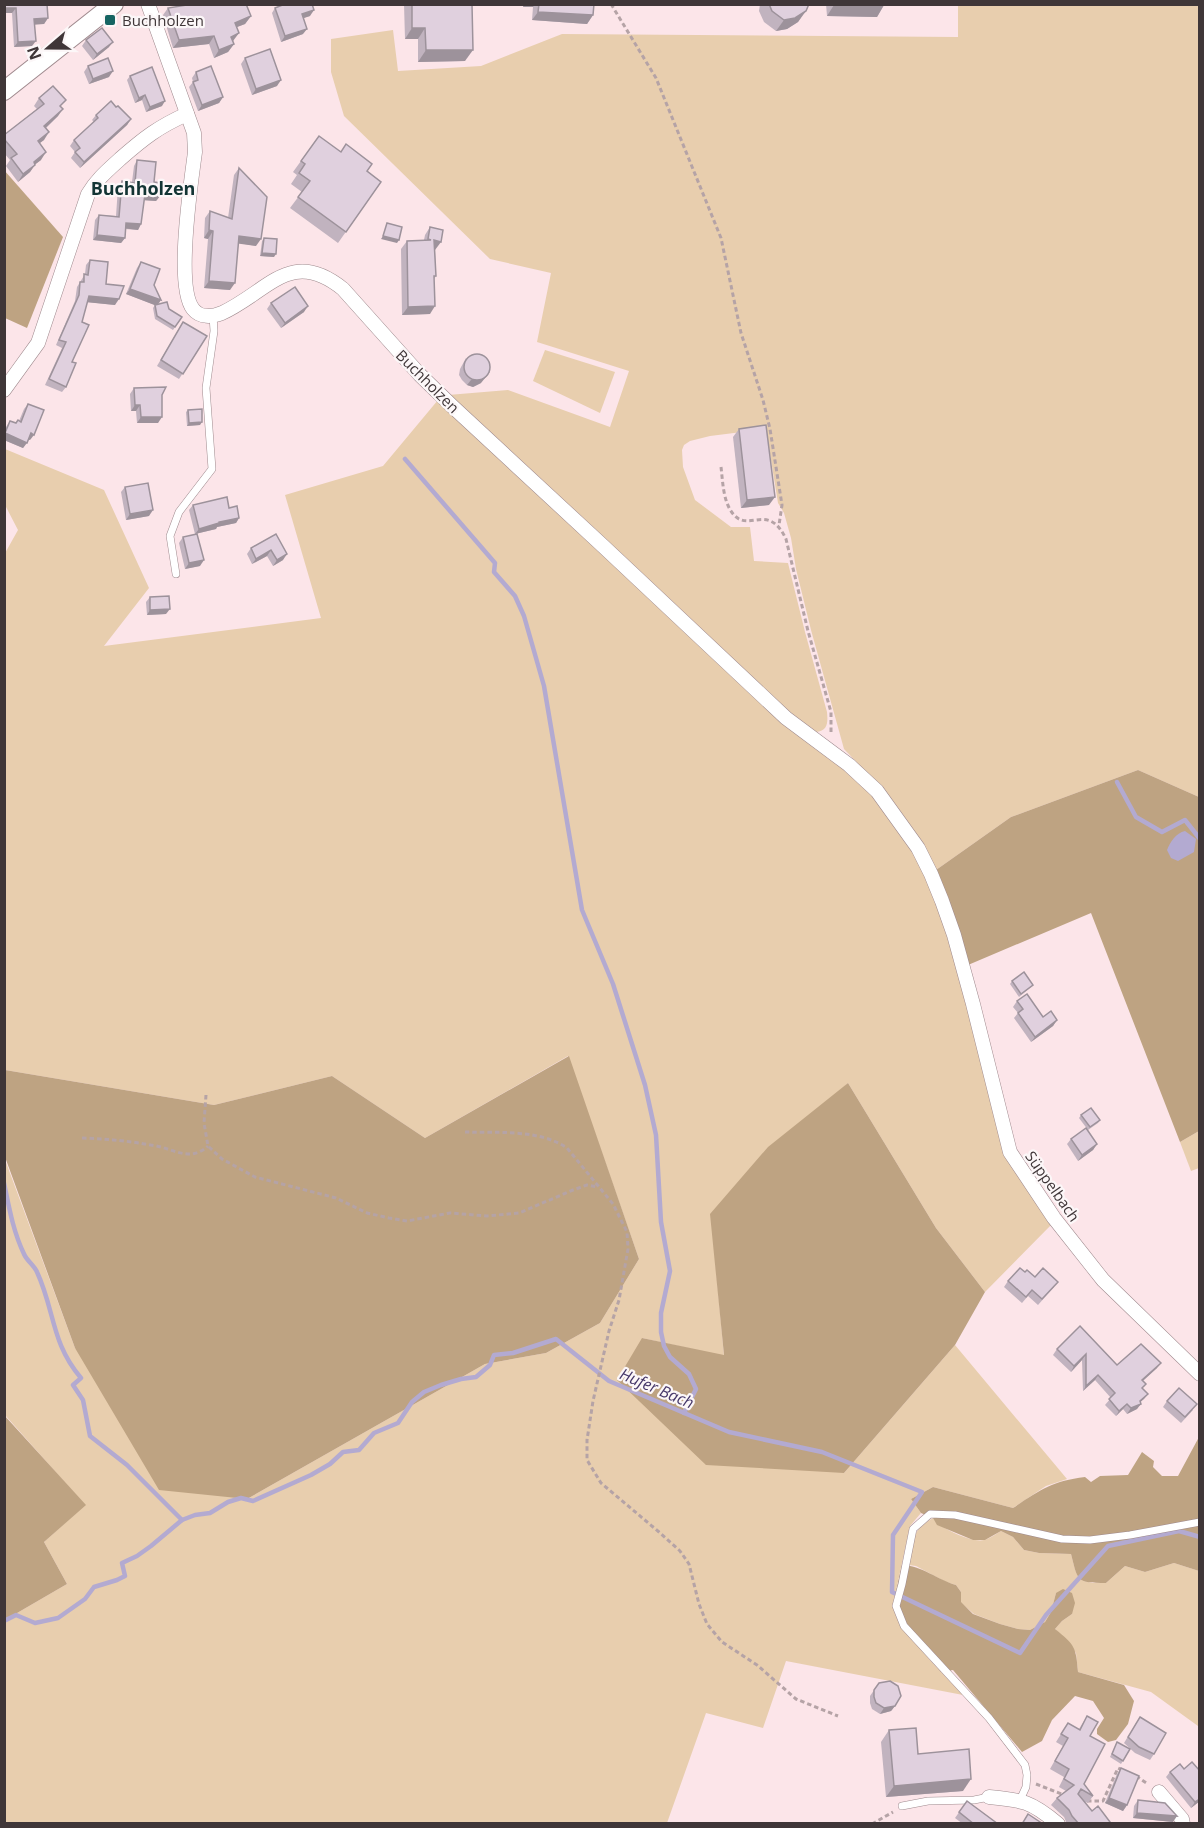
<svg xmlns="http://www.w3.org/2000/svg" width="1204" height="1828" font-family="'Open Sans',sans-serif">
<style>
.green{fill:#e8ceae}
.forest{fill:#bea382}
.water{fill:#b3aad1}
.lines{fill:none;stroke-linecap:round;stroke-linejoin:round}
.stream{stroke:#b3aad1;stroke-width:4.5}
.lane-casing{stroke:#9f8a8e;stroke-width:8}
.street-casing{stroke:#9f8a8e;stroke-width:15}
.secondary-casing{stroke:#9f8a8e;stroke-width:20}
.path{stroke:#b5a3a6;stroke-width:3;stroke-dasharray:4.5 3;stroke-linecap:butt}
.lane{stroke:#fff;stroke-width:7}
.street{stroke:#fff;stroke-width:14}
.secondary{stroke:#fff;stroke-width:18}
.wall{fill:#c1b3bf}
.shaded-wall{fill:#9d929b}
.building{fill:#e0d0de;stroke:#9d929b;stroke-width:1.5}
.poi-dot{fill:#156462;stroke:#fcf7f8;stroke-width:2}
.labels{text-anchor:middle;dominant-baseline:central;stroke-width:4.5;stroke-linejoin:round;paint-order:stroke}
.poi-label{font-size:15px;fill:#3f3638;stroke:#fcf7f8;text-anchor:start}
.street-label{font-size:15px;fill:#3f3638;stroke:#fcf7f8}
.water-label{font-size:16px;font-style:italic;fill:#463769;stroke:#fcf7f8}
.quarter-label{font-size:18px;font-weight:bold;fill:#123434;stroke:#fcf7f8}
</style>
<rect width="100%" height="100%" fill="#fce5e9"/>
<g class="green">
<path d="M 958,5 L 1199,5 L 1199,797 L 1138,770 L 1011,817 L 936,870 L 867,773 L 844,749 L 811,630 L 796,569 L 791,538 L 784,513 L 778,503 L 766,429 L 710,436 L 690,441 L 684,445 L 682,450 L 683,467 L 695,500 L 731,527 L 750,527 L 754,561 L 788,563 L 805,632 L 827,712 C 828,722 828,731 816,732 L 788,712 L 448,395 L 508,390 L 610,427 L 629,371 L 537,342 L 551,273 L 490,259 L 344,116 L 331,72 L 331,39 L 393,30 L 398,71 L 481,66 L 562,34 L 958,37 Z"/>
<polygon points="545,350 615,372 600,413 533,381"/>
<polygon points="438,400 873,795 902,833 926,875 947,933 1007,1152 1053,1223 985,1292 936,1228 848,1083 711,1214 724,1356 642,1338 844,1473 955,1345 1067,1479 1046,1486 1013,1508 933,1487 911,1499 921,1513 910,1526 893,1605 929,1659 963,1695 786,1661 763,1728 706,1713 667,1823 5,1823 5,1620 67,1584 44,1542 85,1505 5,1415 4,1157 75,1348 247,1499 485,1364 546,1353 600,1323 639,1259 568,1056 425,1138 332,1076 214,1105 5,1070 4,555 18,530 5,505 5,449 104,490 149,588 104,646 321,618 285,495 383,466"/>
<polygon points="1199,1131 1199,1168 1191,1171 1180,1142"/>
<path d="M 933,1518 C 940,1528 971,1543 984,1540 C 989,1539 996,1534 1001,1531 L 1013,1537 L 1024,1550 L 1039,1553 L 1071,1554 C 1078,1581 1077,1583 1106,1583 L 1125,1566 L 1145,1572 L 1174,1563 L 1199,1571 L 1199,1724 L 1198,1726 L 1151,1692 L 1078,1672 L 1076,1653 L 1055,1629 L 1062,1621 L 1072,1614 L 1056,1593 L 1051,1612 L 1045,1622 L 1030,1630 L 1018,1629 L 1000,1624 L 974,1614 L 960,1602 L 961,1592 L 956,1585 L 946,1582 L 916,1566 L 909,1565 C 912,1543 911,1530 933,1518 Z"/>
</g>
<g class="forest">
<polygon points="4,170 63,237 27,328 5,318"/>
<polygon points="1138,770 1199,797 1199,1131 1180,1142 1091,913 968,965 936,870 1011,817"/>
<polygon points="569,1056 639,1259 600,1323 546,1353 485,1364 247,1499 159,1490 75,1348 5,1157 5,1070 214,1105 332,1076 425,1138"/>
<polygon points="848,1083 936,1228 985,1292 955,1345 844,1473 706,1465 617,1380 642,1338 724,1355 710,1214 768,1147"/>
<polygon points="4,1415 86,1505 44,1542 67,1584 5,1620"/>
<path d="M 1199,1437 L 1199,1571 L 1174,1563 L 1145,1572 L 1125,1566 L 1106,1583 C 1076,1583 1078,1581 1071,1554 L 1039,1553 L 1024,1550 L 1013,1537 L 1001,1531 L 985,1540 L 973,1540 L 937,1525 L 933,1518 L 921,1513 L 911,1499 L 933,1487 L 1013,1508 C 1040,1490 1052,1481 1085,1477 L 1091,1482 L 1100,1476 L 1128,1475 L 1142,1452 L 1154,1461 L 1153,1467 L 1162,1476 L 1178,1476 Z"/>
<path d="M 902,1565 C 921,1565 938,1580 956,1585 L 961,1592 L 961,1602 L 973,1614 L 1000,1624 L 1018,1629 L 1030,1630 L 1045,1622 L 1051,1612 L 1056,1593 L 1063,1589 L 1072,1593 L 1075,1603 L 1072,1614 L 1062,1621 L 1055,1629 C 1075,1645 1076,1647 1078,1672 L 1124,1685 L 1134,1701 L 1128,1724 L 1116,1740 L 1108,1742 L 1097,1734 L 1097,1729 L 1104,1718 L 1093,1701 L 1075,1696 L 1052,1720 L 1042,1741 L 1022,1752 L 953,1670 L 941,1672 L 902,1627 L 893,1605 Z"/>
</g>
<path class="water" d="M 1185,831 L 1196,839 L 1194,852 L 1178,861 L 1171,858 L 1167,850 C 1170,842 1176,833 1185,831 Z"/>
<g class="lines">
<g class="stream">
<polyline points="405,459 495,563 494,572 515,596 524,616 544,686 582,910 613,984 645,1085 656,1135 661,1222 670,1271 661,1313 661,1332 664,1346 670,1357 689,1374 696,1389 684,1413"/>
<polyline points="1117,782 1136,817 1162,832 1185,820 1200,839"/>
<path d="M 4,1183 C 9,1207 13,1231 24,1254 C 27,1261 34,1265 37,1272 C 55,1311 51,1343 81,1378 L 73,1385 L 83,1400 L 90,1436 L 127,1465 L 182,1520"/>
<polyline points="4,1621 16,1615 35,1623 58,1618 85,1599 94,1587 117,1580 125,1576 122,1563 137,1556 151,1546 182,1520 195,1515 210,1513 228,1502 241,1498 253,1501 311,1475 330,1464 343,1452 359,1450 374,1433 398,1423 412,1402 424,1392 441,1385 461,1379 476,1377 490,1365 494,1355 513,1353 556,1339 609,1381 729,1432 822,1452 922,1492 893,1535 892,1592 1020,1653 1046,1615 1108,1546 1179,1531 1200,1537"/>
</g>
<g class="lane-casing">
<g id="lane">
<polyline points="176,574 170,536 179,512 212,469 206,388 214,331 213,316"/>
<polyline points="1020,1800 1026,1787 1027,1775 1025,1765 989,1718 904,1626 896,1606 902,1584 913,1529 930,1514 955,1515 1062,1539 1090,1540 1130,1535 1200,1522"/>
<polyline points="902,1806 928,1801 974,1800 989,1797"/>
</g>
</g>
<g class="street-casing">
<g id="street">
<path d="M 148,4 L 194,133 L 195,152 C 191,183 175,286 193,309 C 200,318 212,317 222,313 C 269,291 291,247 343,289 L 420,375 L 452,406 L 603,546 L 786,718 L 849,765 L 877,791 L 918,848 L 931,874 L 942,901 L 954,935 L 973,1004 L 1010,1152 L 1054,1218 L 1103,1280 L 1200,1374"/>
<path d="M 4,390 L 38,343 L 88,194 C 97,179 108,170 120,159 C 144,138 158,127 187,114"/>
<polyline points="1159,1792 1182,1819 1183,1824"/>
<path d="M 989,1797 C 1022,1800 1031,1801 1058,1824"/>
</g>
</g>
<g class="secondary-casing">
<polyline id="secondary" points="4,91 114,4"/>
</g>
<g class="path">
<polyline points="611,4 656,78 721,238 741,333 763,400 770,429 782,505 779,525"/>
<path d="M 721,467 C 723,483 723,504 735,516 C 750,531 769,503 786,539 L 808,631 L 831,712 L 831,735"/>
<polyline points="206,1095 204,1123 208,1146 222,1159 255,1177 336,1198 367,1213 389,1218 407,1221 450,1213 487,1216 519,1213 573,1190 587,1185 598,1187"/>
<path d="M 465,1132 C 498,1133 539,1129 567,1148 L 613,1204 L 627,1232 L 628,1249 L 619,1300 L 609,1331 L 593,1401 L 587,1440 L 587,1460 L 601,1483 L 659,1532 L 680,1551 L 689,1564 L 699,1604 L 707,1624 L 722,1642 L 757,1665 L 796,1699 L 838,1716"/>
<path d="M 82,1138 C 107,1139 131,1141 156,1146 C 168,1148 180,1155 192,1154 C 198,1153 204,1150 208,1146"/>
<polyline points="1136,1776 1148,1784"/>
<polyline points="1036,1784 1064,1795"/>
<polyline points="1087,1801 1103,1801 1118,1768 1124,1771"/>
<polyline points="872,1824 893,1812"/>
</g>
<use href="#lane" class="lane"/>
<use href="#street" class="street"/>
<use href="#secondary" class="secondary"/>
</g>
<g class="wall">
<polygon points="4,4 48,18 44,24 35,24 32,46 14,47 12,13"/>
<polygon points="404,4 472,4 465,61 418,62 418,39 405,39"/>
<polygon points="523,4 594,4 593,15 587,24 532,20 533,7 523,7"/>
<polygon points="760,4 809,4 798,22 787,29 776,31 764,22 759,11"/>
<polygon points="826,4 884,4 884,5 877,17 827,16"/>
<polygon points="168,8 251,16 245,24 237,27 233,41 234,44 228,52 214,58 209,44 173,48 163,15"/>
<polygon points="275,8 310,16 303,18 303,34 281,42 272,13"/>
<polygon points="86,40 109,47 93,60 82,46"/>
<polygon points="245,58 277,86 252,95 241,64"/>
<polygon points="88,66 109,77 89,84 84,72"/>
<polygon points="196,72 223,97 219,103 198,111 189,87 193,82 192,78"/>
<polygon points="130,76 162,106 146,112 142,100 135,103 127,80"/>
<polygon points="39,98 61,107 58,116 46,128 44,140 39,143 41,160 35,164 30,172 18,182 6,166 10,160 4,153 4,135 37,109 34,106"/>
<polygon points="116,107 131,119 127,125 80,168 71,158 75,152 70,146 74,140 94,122 92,120 96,115"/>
<polygon points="319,136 381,182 338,243 290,208 302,192 291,184 297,175 293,172"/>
<polygon points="137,160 154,182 160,196 156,201 144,200 141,224 138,230 125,229 125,238 121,243 93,240 95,220 99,215 116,216 118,187 122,181 132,182 134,166"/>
<polygon points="239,168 256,246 239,243 230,290 204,288 208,239 204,238 205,218 210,211 228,218 234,175"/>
<polygon points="430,227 435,250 436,276 434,279 430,314 402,315 401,249 407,241 424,240 425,235"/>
<polygon points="264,238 274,257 260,256 262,241"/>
<polygon points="90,260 106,284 115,305 87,302 66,387 62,392 45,385 62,348 56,345 75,301 77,287 85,274 86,265"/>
<polygon points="141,262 154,285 158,304 169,309 182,317 173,330 155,319 153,308 155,305 126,294 137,268"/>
<polygon points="271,303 304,312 281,328 267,309"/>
<polygon points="183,322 207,336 179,379 157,366"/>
<polygon points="466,358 481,383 473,387 467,385 462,380 459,375 460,369"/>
<polygon points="134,388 162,395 158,423 137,423 136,411 131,411 130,394"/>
<polygon points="28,404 30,440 28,439 23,448 4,440 4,430 10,421 16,423 18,420 19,421 24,409"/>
<polygon points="188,410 200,425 187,426 186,412"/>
<polygon points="739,429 769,505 741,508 733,437"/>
<polygon points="125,487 149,516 126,520 121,492"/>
<polygon points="193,505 229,508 239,518 236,523 217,527 216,529 195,534 189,510"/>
<polygon points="276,534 283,560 273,566 267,556 252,564 247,554 251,548"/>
<polygon points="183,537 200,566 185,569 179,543"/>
<polygon points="150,597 166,614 147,615 146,602"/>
<polygon points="1012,981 1031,987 1019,997 1010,984"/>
<polygon points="1017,1001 1043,1017 1057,1020 1053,1026 1031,1042 1014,1018 1018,1013 1013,1007"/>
<polygon points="1081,1115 1100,1120 1098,1123 1088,1130 1079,1118"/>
<polygon points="1071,1139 1097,1144 1093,1150 1078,1161 1067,1144"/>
<polygon points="1025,1272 1054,1287 1038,1305 1028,1296 1022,1303 1004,1287 1008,1281"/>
<polygon points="1080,1326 1117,1365 1157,1368 1143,1381 1143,1389 1148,1394 1140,1402 1137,1409 1127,1414 1123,1409 1116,1416 1105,1405 1111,1398 1095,1380 1083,1391 1082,1360 1071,1372 1053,1355 1057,1349"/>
<polygon points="1167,1401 1193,1410 1181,1423 1163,1407"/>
<polygon points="879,1683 895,1706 891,1711 880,1714 872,1709 870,1703 870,1696"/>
<polygon points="1087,1716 1090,1736 1084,1784 1093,1796 1088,1803 1083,1801 1092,1811 1110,1822 1109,1824 1067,1824 1064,1817 1051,1805 1057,1798 1066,1791 1059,1787 1064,1777 1050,1769 1063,1746 1056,1742 1068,1723 1079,1729"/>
<polygon points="1140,1717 1154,1754 1150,1760 1135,1753 1124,1743"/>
<polygon points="889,1730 918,1754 963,1791 886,1797 881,1742"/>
<polygon points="1117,1742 1130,1749 1121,1764 1110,1757"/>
<polygon points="1121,1768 1127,1805 1123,1811 1105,1803 1117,1774"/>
<polygon points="1184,1769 1200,1771 1200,1801 1191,1808 1166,1777 1170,1772"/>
<polygon points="1138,1800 1173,1822 1133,1818 1134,1806"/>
<polygon points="967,1801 998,1824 963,1824 955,1818"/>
</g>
<g class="shaded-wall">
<polygon points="525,4 535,4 533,7 523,7"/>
<polygon points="834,5 884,5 877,17 827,16"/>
<polygon points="4,8 16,8 12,13 4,13"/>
<polygon points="314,10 310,16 298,20 302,14"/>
<polygon points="806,11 798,22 787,29 776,31 784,20"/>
<polygon points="538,12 593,15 587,24 532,20"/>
<polygon points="251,16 245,24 229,30 235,23"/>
<polygon points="48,18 44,24 31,25 34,19"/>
<polygon points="412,28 425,28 418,39 405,39"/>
<polygon points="307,29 303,34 281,42 285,36"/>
<polygon points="239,33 233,41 225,44 231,37"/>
<polygon points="214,36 209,44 173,48 179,40"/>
<polygon points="36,41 32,46 14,47 18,42"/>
<polygon points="113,42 109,47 93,60 97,54"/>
<polygon points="234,44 228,52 214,58 219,50"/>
<polygon points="426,50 473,50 465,61 418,62"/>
<polygon points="113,71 109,77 89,84 93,79"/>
<polygon points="281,80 277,86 252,95 256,89"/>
<polygon points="145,95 142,100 135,103 139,98"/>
<polygon points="223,97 219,103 198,111 202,105"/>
<polygon points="165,101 162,106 146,112 150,107"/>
<polygon points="63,109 58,116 39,134 44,126"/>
<polygon points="131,119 127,125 80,168 84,162"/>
<polygon points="49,132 44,140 32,149 38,141"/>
<polygon points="46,152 41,160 28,170 34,162"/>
<polygon points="35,165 30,172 18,182 23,174"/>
<polygon points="145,194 160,196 156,201 141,200"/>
<polygon points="126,223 141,224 138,230 122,228"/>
<polygon points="209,230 213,231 208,239 204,238"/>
<polygon points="97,235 125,238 121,243 93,240"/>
<polygon points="239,236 261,239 256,246 234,243"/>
<polygon points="383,236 399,240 397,243 381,239"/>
<polygon points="434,240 441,242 435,250 429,248"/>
<polygon points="262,253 276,254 274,257 260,256"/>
<polygon points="209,281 235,283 230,290 204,288"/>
<polygon points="130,289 161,300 157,306 126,294"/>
<polygon points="89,296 119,299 115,305 85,302"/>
<polygon points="308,306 304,312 281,328 285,323"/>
<polygon points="435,306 430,314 402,315 408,307"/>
<polygon points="490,372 481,383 473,387 467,385 471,380"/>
<polygon points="135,405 140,405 136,411 131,411"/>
<polygon points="141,417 162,417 158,423 137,423"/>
<polygon points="202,422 200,425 187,426 189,423"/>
<polygon points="5,433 27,443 23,448 4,440"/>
<polygon points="31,433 34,435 30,440 27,439"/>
<polygon points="775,497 769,505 741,508 747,500"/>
<polygon points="153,510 149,516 126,520 130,514"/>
<polygon points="239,518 236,523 217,527 216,529 195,534 199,529 219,522"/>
<polygon points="271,550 267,556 252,564 256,559"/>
<polygon points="287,554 283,560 273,566 277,560"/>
<polygon points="204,560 200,566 185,569 189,563"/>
<polygon points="170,609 166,614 147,615 150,610"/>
<polygon points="1057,1020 1053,1026 1031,1042 1035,1037"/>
<polygon points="1097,1144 1093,1150 1078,1161 1082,1155"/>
<polygon points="1086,1354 1082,1360 1071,1372 1074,1366"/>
<polygon points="1161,1363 1157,1368 1138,1385 1142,1380"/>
<polygon points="1098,1375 1095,1380 1083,1391 1086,1386"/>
<polygon points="1148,1394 1144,1399 1137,1405 1141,1404 1137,1409 1127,1414 1131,1408"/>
<polygon points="1127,1404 1123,1409 1116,1416 1119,1411"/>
<polygon points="895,1706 891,1711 880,1714 884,1708"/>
<polygon points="971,1779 963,1791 886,1797 894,1786"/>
<polygon points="1109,1798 1127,1805 1123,1811 1105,1803"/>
<polygon points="1200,1799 1200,1801 1191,1808 1195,1802"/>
<polygon points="1137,1813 1177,1816 1173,1822 1133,1818"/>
</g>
<g class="building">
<polygon points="4,4 47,4 48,18 34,19 36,41 18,42 16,8 4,8"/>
<polygon points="193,4 246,4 251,16 235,23 239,33 231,37 234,44 219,50 214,36 179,40 168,8"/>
<polygon points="285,4 312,4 314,10 302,14 307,29 285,36 275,8"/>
<polygon points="412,4 472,4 473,50 426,50 425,28 412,28"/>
<polygon points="539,4 594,4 593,15 538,12"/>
<polygon points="769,4 809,4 806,11 795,18 784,20 772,11"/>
<rect x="834" y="4" width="50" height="1"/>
<polygon points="102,28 113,42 97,54 86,40"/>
<polygon points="270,49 281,80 256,89 245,58"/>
<polygon points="108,58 113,71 93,79 88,66"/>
<polygon points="211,66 223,97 202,105 193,82 198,80 196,72"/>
<polygon points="152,67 165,101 150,107 145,95 139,98 130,76"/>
<polygon points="53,86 66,100 60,106 63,109 44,126 49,132 38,141 46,152 34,162 35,165 23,174 11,158 17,154 4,139 4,135 44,104 39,98"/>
<polygon points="111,101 116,107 118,106 131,119 84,162 75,152 80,148 74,140 98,118 96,115"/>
<polygon points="319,136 341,152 346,144 372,164 367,171 381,182 346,232 298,197 310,181 299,173 305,164 301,161"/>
<polygon points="137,160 156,162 154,182 161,183 160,196 145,194 141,224 126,223 125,238 97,235 99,215 119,217 122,181 135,183"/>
<polygon points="239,168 267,197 261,239 239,236 235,283 209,281 213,231 209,230 210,211 232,219"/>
<polygon points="387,223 402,227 399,240 383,236"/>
<polygon points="430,227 443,230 441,242 434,240 436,276 434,276 435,306 408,307 407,241 431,240 428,239"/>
<polygon points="264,238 277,239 276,254 262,253"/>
<polygon points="90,260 108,262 106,284 124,286 119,299 89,296 82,322 89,325 72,362 76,363 66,387 49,379 66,342 59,340 79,295 80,282 84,282 84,274 88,275"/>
<polygon points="141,262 160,269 154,285 161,300 130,289"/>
<polygon points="295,287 308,306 285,323 271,303"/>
<polygon points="167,302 169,309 182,317 175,327 157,316 155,305"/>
<polygon points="183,322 207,336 183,374 161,360"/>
<circle cx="477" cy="367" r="13"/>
<polygon points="166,387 162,395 162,417 141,417 140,405 135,405 134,388"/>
<polygon points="28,404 44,410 34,435 31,433 27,443 5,433 10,421 16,423 18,420 21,422"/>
<polygon points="202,409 202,422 189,423 188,410"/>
<polygon points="766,425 775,497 747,500 739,429"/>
<polygon points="148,483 153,510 130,514 125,487"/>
<polygon points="227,497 229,508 237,506 239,518 219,522 219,523 199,529 193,505"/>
<polygon points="197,534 204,560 189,563 183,537"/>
<polygon points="276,534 287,554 277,560 271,550 256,559 251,548"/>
<polygon points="169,596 170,609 150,610 150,597"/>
<polygon points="1024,972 1033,985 1021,994 1012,981"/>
<polygon points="1027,994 1043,1017 1051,1011 1057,1020 1035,1037 1018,1013 1023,1009 1017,1001"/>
<polygon points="1091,1108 1100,1120 1090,1127 1081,1115"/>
<polygon points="1086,1128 1097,1144 1082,1155 1071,1139"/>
<polygon points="1020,1268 1025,1272 1027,1270 1035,1277 1043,1268 1058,1282 1042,1299 1032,1290 1026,1297 1008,1281"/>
<polygon points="1080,1326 1117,1365 1141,1344 1161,1363 1142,1380 1146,1384 1142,1388 1148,1394 1140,1401 1141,1404 1131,1408 1127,1404 1119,1411 1109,1399 1115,1393 1098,1375 1086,1386 1086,1354 1074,1366 1057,1349"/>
<polygon points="1179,1388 1197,1404 1185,1417 1167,1401"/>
<polygon points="890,1681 898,1686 901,1696 895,1706 884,1708 876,1703 874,1697 874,1690 879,1683"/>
<polygon points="1087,1716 1098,1722 1090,1736 1105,1744 1084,1784 1093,1796 1081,1789 1078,1794 1092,1811 1098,1806 1110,1822 1108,1824 1079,1824 1072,1816 1069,1810 1057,1798 1074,1785 1064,1779 1069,1769 1055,1761 1068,1738 1061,1734 1068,1723 1080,1730"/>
<polygon points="1140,1717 1166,1733 1154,1754 1139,1747 1128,1737"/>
<polygon points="916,1728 918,1754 969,1749 971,1779 894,1786 889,1730"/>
<polygon points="1117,1742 1130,1749 1123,1761 1112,1754"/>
<polygon points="1192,1762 1200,1771 1200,1799 1195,1802 1170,1772 1180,1764 1184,1769"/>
<polygon points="1121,1768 1139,1776 1127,1805 1109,1798"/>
<polygon points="1138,1800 1165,1803 1177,1816 1137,1813"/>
<polygon points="967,1801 998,1824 974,1824 959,1812"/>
<polygon points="1028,1814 1043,1824 1022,1824"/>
</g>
<rect class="poi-dot" x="104" y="14" width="12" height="12" rx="3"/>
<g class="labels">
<g class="poi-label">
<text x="122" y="20">Buchholzen</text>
</g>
<g class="street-label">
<text transform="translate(428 381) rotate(45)">Buchholzen</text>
<text transform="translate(1053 1186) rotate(55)">Süppelbach</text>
</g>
<g class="water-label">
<text transform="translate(657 1388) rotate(23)">Hufer Bach</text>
</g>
<g class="quarter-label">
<text x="143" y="188">Buchholzen</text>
</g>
</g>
<rect width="1204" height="1828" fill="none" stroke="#3f3638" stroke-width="12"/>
<g transform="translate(48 48) rotate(250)" stroke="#fcf7f8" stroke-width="4.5" paint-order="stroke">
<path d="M0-4.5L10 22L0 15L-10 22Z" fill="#3f3638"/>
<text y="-9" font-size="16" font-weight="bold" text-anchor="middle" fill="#3f3638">N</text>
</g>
</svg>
